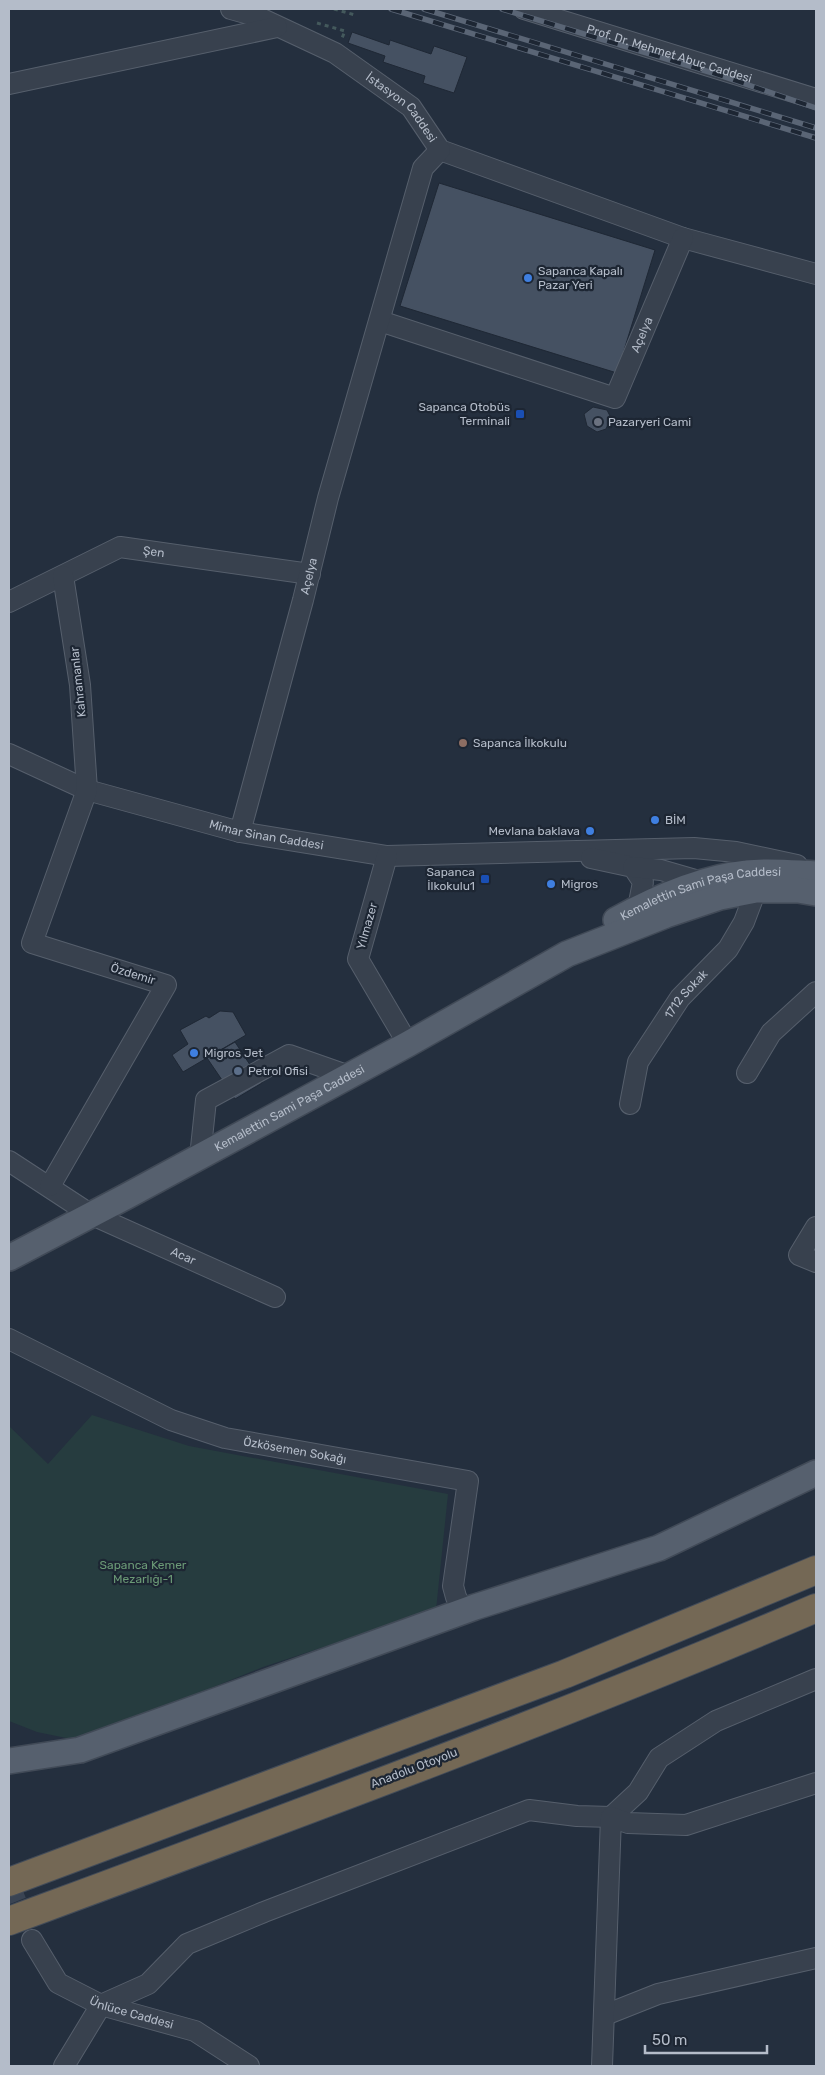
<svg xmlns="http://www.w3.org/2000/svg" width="825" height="2075" font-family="Rubik,sans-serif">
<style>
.green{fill:#263c3f}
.building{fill:#455162;stroke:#1f2835}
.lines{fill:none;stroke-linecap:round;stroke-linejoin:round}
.minor-tunnel{stroke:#3a4453;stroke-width:20;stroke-dasharray:20 10;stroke-linecap:butt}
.minor-casing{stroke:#565f6c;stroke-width:22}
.major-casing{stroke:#414a57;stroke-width:28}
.highway-casing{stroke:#434c59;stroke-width:30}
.path{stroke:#44595c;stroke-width:3;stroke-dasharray:4 4;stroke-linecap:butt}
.minor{stroke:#38414e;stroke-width:20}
.major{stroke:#56606e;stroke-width:25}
.highway{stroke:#746855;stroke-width:28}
.rail-casing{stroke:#5a6575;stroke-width:5.5}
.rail{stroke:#1d2633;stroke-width:4;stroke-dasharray:11;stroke-linecap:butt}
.shop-dot{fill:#3f7fe0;stroke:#1d2633;stroke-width:2}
.transit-dot{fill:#1a4fb4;stroke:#1d2633;stroke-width:2}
.worship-dot{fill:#6b7280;stroke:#1d2633;stroke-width:2}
.education-dot{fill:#8d6e63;stroke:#1d2633;stroke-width:2}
.service-dot{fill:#5c6f8a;stroke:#1d2633;stroke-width:2}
.labels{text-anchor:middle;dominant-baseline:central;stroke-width:4.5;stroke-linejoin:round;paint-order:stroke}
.street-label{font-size:12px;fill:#b4bcc9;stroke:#1d2633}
.poi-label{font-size:12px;fill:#b4bcc9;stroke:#1d2633;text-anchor:start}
.park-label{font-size:12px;fill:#6b9a76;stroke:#1d2633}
</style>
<rect width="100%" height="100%" fill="#242f3e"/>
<polygon class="green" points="92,1415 189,1446 448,1494 436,1610 263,1667 81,1741 37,1732 9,1721 9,1426 48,1464"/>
<g class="building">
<polygon points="352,32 389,45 390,40 431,54 434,46 467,57 454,93 423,83 425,76 383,62 385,56 348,43"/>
<polygon points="439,183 655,250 617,373 400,306"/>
<polygon points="593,407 607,410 611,418 606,429 597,432 587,426 584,414"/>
<polygon points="220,1011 233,1012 246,1035 183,1072 172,1055 188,1044 180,1030 206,1016 209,1018"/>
<polygon points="235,1042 262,1083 235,1099 207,1058"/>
</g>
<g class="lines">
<polyline class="minor-tunnel" points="9,1883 32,1940"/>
<g class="minor-casing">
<g id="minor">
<path id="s1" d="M 231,9 L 256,16 L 335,53 L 411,107 L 440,150 L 683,238 L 816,274"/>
<path id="s2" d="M 524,9 L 816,99"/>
<polyline points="9,84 277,27"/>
<path id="s3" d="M 380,321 L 615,398 L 683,238"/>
<path id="s4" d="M 9,602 L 120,547 L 310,574"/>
<path id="s5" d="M 9,754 L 87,790 L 240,832 L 387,856 L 694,848 L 736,852 L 797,865"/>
<path id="s6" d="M 240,832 L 303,600 L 328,498 L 423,168 L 440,150"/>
<polyline points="387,856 358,959 408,1044"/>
<polyline points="591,858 633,867 643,882 638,908"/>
<polyline points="633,867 661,870 706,883"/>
<polyline points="747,1073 771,1033 816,992"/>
<path id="s7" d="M 630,1104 L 638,1062 L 680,998 L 728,949 L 744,922 L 756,890"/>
<polyline points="200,1157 206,1100 289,1055 349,1076"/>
<path id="s8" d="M 9,1161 L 90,1214 L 275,1297"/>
<polyline points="50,1186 166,985 32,943 87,790 80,685 63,576"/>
<polyline points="816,1227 799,1255 816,1262"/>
<path id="s9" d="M 9,1339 L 171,1420 L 225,1438 L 468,1481 L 453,1586 L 456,1597 L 463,1611"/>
<path id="s10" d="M 32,1940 L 58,1983 L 101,2005 L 195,2031 L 249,2066"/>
<polyline points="605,2015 658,1994 816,1958"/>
<polyline points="64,2066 101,2005 148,1984 187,1944 264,1912 529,1810 577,1816 611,1817 638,1792 659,1758 716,1721 816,1679"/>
<polyline points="602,2066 611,1817 628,1823 686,1825 816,1783"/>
</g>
</g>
<g class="major-casing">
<g id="major">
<path id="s11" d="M 616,920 C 656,898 701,878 747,873 C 769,870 794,873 816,874"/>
<path id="s12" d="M 9,1258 L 127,1196 L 408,1044 L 567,954 L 666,915 L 720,897 L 756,890 L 798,890 L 816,893"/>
<polyline points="9,1761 80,1750 475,1607 659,1548 816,1473"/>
</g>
</g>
<g class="highway-casing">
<g id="highway">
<polyline points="9,1882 565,1674 816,1570"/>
<path d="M 9,1921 C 279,1821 551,1721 816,1608"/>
</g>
</g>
<g class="path">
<polyline points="334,9 355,15"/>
<polyline points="317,23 345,31 342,38"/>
</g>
<use href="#minor" class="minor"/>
<use href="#major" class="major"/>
<use href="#highway" class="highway"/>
<g class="rail-casing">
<g id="rail">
<polyline points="391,9 816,138"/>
<polyline points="424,9 816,128"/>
<polyline points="502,9 716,74 816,108"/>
</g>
</g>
<use href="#rail" class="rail"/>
</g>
<g class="shop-dot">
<circle cx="528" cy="278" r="5"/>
<circle cx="655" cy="820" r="5"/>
<circle cx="590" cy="831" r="5"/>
<circle cx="551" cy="884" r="5"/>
<circle cx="194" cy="1053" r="5"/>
</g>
<g class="transit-dot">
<rect x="515" y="409" width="10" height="10" rx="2.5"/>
<rect x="480" y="874" width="10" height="10" rx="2.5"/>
</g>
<circle class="worship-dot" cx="598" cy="422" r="5"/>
<circle class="education-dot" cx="463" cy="743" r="5"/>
<circle class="service-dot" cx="238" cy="1071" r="5"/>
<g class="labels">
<g class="street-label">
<text stroke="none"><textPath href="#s2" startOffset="152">Prof. Dr. Mehmet Abuç Caddesi</textPath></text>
<text stroke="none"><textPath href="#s1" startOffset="200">İstasyon Caddesi</textPath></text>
<text stroke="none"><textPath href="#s3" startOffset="316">Açelya</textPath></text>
<text stroke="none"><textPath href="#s4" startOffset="158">Şen</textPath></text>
<text stroke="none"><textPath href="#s6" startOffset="265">Açelya</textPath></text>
<text transform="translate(78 682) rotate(-96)">Kahramanlar</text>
<text stroke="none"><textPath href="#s5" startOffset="271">Mimar Sinan Caddesi</textPath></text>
<text stroke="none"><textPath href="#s11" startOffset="90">Kemalettin Sami Paşa Caddesi</textPath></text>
<text transform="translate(367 926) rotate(-74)">Yılmazer</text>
<text transform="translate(133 974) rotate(17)">Özdemir</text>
<text stroke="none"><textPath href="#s7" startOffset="126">1712 Sokak</textPath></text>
<text stroke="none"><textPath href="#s12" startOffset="318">Kemalettin Sami Paşa Caddesi</textPath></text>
<text stroke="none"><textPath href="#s8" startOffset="199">Acar</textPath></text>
<text stroke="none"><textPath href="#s9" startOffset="309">Özkösemen Sokağı</textPath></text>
<text transform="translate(414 1768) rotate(-21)">Anadolu Otoyolu</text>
<text stroke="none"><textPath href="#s10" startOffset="130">Ünlüce Caddesi</textPath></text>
</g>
<g class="poi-label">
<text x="538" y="271">Sapanca Kapalı<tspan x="538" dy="14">Pazar Yeri</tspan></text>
<text x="510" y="407" text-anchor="end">Sapanca Otobüs<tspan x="510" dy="14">Terminali</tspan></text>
<text x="608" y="422">Pazaryeri Cami</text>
<text x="473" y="743">Sapanca İlkokulu</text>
<text x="665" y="820">BİM</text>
<text x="580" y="831" text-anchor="end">Mevlana baklava</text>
<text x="475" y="872" text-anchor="end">Sapanca<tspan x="475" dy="14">İlkokulu1</tspan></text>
<text x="561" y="884">Migros</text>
<text x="204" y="1053">Migros Jet</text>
<text x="248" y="1071">Petrol Ofisi</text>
</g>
<g class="park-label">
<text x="143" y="1565">Sapanca Kemer<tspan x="143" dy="14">Mezarlığı-1</tspan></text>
</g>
</g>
<rect width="825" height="2075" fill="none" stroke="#b4bcc9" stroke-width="20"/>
<path d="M645 2045v8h122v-8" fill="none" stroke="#b4bcc9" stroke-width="2.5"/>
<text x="652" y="2045" font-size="15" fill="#b4bcc9" stroke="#1d2633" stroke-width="4" paint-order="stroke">50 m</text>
</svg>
